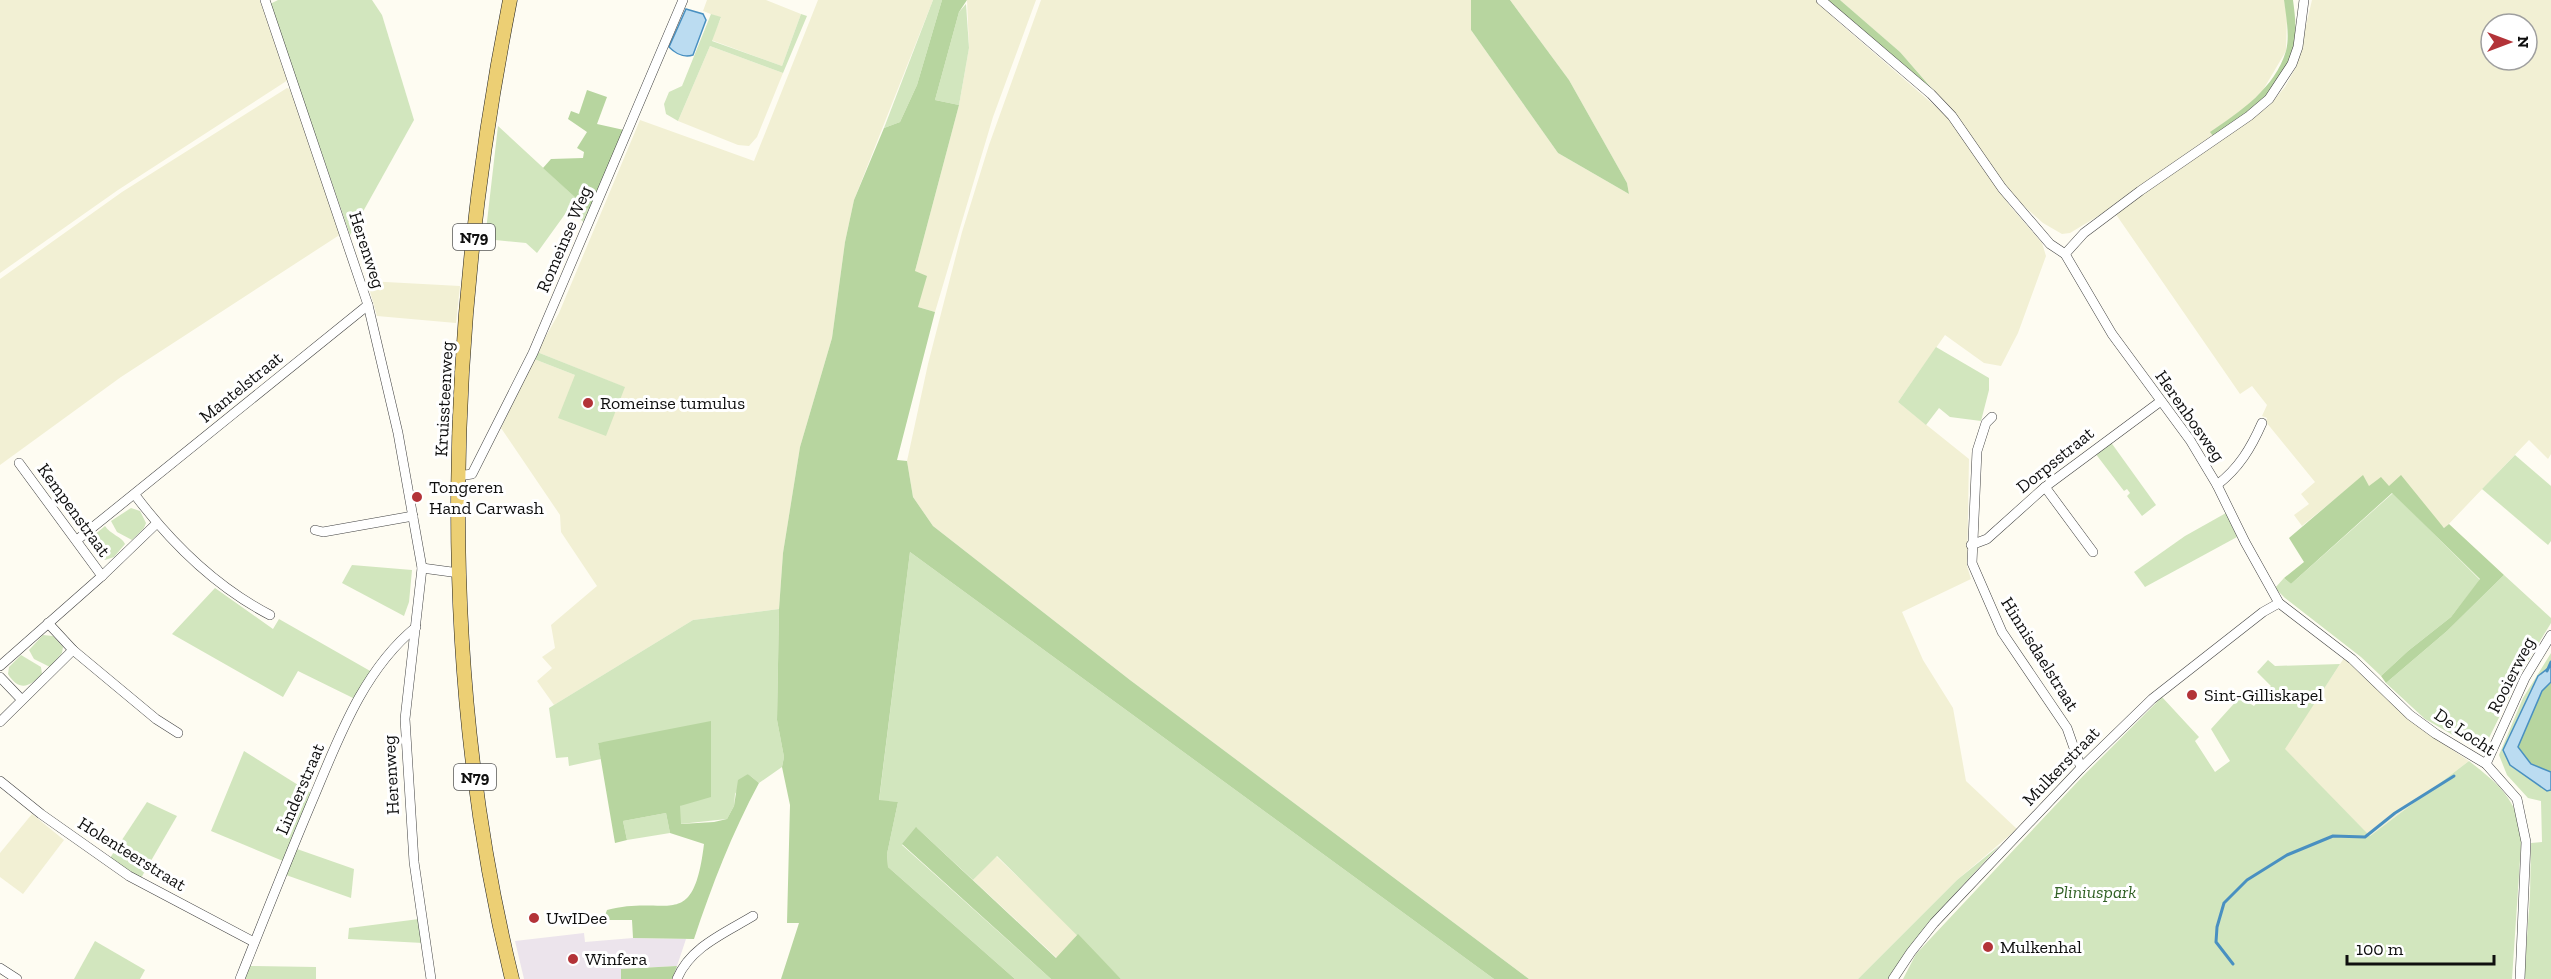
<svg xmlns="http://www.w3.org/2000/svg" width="2551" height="979" font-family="'Zilla Slab',serif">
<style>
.industrial{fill:#ece4ec}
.farmland{fill:#f2f0d4;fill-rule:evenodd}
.green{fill:#d2e6be}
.forest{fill:#b7d59f}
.water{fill:#bbdcf1;stroke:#4990c1;stroke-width:1.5}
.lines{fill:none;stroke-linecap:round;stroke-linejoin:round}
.stream{stroke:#4990c1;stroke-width:3}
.minor-casing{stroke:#424242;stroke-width:10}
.primary-casing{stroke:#202020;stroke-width:15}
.minor{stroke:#fff;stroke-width:9}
.primary{stroke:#eccf74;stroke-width:14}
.poi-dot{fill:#b33338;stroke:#fff;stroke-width:2}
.labels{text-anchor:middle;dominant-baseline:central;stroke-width:6;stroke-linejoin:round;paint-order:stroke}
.shield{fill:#fff;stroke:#575757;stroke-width:1.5}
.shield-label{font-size:16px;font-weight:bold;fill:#0f0f0f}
.street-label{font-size:18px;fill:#0f0f0f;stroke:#fff}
.poi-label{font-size:18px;fill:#0f0f0f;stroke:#fff;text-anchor:start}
.park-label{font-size:18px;font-style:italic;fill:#316125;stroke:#fff}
</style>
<rect width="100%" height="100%" fill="#fefcf2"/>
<polygon class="industrial" points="584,933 585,942 633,938 686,939 677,966 621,969 621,979 524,979 515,941"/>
<g class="farmland">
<polygon points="0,0 260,0 288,80 118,190 0,273"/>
<polygon points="707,0 766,0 801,14 782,66 711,40 721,18 703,11"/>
<polygon points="818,0 933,0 854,200 845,242 832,338 800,447 783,553 779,609 693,620 554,705 537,681 552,668 542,657 555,648 551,625 597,586 561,532 560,515 501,428 534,359 575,375 624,387 537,352 559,313 640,120 754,161"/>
<polygon points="967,0 1036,0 993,117 935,312 918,307 915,271 959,105 969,48"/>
<polygon points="1041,0 1471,0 1471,30 1558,153 1629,194 1627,183 1569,80 1510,0 1817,0 1836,20 1950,119 2010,206 2042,243 2046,256 2018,333 2001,366 1984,363 1945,335 1898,402 1969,459 1967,566 1971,579 1902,612 1923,660 1953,708 1966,781 2017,829 1957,880 1858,979 1529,979 1130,680 933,526 913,497 907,461 928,364 962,232 989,145"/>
<polygon points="1840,0 2284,0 2287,16 2286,51 2263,90 2245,108 2211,132 2213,136 2123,201 2070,233 2062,234 2043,223 2015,198 1953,112 1900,52"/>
<path d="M 2312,0 L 2551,0 L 2551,454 L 2548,459 L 2529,440 L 2445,528 L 2389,486 L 2369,487 L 2363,476 L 2302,526 L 2294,515 L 2309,504 L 2301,494 L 2315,482 L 2266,422 L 2267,418 L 2262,416 L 2267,405 L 2252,386 L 2240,394 L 2115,213 L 2268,107 L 2285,87 L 2296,67 ZM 2491,24 L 2527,24 L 2527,60 L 2491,60 Z"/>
<polygon points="710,46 783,73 757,137 749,146 738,145 678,121"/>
<polygon points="287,88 292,90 341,234 121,377 0,465 0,279 122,192"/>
<polygon points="367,281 460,286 456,323 377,316"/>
<polygon points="2344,658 2421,729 2469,761 2370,836 2284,749"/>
<polygon points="32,814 64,840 23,894 0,877 0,853"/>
<polygon points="996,856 1078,934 1057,958 973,880"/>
</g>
<g class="green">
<polygon points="278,0 372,0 382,15 414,120 350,235 270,4"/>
<polygon points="933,0 942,0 917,85 900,122 884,128"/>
<polygon points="966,4 969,48 959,105 935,100 959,12"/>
<polygon points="711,14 721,17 712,41 782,66 801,14 807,16 783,73 710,46 678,121 666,114 664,104 669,92 682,86"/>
<polygon points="498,126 590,211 585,223 568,210 537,253 526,243 485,239"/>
<polygon points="1936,347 1989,378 1989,390 1981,421 1950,417 1939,408 1926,425 1898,402"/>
<polygon points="537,352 625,387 606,436 558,418 575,375 534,359"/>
<polygon points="2110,441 2156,505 2142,516 2127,496 2130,493 2127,489 2124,491 2095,453"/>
<polygon points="2515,455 2551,486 2551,541 2548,545 2482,489"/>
<polygon points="2393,493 2480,580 2451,617 2408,651 2381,676 2361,657 2285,598 2275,588 2284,578 2291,584"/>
<polygon points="131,508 140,511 146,523 144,528 132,540 117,532 111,521"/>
<polygon points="2226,513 2237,537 2145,587 2134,572 2185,536"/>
<path d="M 105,526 C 110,534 122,537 125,544 L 114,557 L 105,560 L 94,552 L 90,545 L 92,537 Z"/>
<polygon points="910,552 1494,979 1121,979 997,856 973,880 917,828 902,845 1051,979 1015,979 888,867 887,854 898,802 879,801"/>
<polygon points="352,565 412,570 409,602 404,616 342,583"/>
<polygon points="2504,575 2551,618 2551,623 2524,667 2486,744 2479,747 2472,746 2425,719 2386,683 2447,631"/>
<polygon points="215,588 273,629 279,619 372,672 353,698 298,671 283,697 172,634"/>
<polygon points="779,609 777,720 784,757 782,767 759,783 748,774 735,794 734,806 727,819 680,824 680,806 711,774 711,731 598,743 601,759 569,766 568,757 556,758 549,708 693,620"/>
<polygon points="43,635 53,636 63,647 62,653 50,667 34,659 29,650"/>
<polygon points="2551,653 2551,666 2538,676 2503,750 2547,791 2551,790 2551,979 2524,979 2530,896 2531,843 2542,842 2541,801 2528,798 2507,775 2499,755 2523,698"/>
<path d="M 21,655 L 41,667 L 42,674 C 30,687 19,692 8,674 L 9,667 Z"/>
<path d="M 2268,660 L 2275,666 L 2340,664 L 2285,749 L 2370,836 L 2469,761 C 2498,784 2511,793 2522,830 L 2512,979 L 1903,979 L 1916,954 L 2083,776 L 2162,697 L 2199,737 L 2195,741 L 2215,772 L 2230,761 L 2211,729 L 2240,697 L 2254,706 L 2271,686 L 2257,672 Z"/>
<polygon points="244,751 314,795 283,861 211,831"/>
<polygon points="147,802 177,816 141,878 110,858"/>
<polygon points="666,813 670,833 627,840 623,821"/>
<polygon points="2000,845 1927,924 1888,979 1858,979 1957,880"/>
<polygon points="297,849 354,869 351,898 286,875"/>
<polygon points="419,919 423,943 348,939 349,928"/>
<polygon points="95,941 145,970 140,979 74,979"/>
<polygon points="250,966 316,967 316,979 245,979"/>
</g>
<g class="forest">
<polygon points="942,0 967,0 959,12 935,100 959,105 915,271 927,276 918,307 935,312 897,460 907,461 913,497 933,526 1130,680 1529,979 1494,979 910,552 879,800 898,802 887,854 888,867 1015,979 781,979 799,923 787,923 790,805 782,767 784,757 777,720 779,609 783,553 800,447 832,338 845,242 854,200 884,128 900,122 917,85"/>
<polygon points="1471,0 1510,0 1569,80 1627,183 1629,194 1558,153 1471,30"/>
<polygon points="1828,0 1840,0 1900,52 1934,91"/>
<path d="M 2284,0 L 2293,0 C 2295,15 2297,31 2294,46 C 2287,88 2246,114 2213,136 L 2210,132 C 2240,112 2275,88 2286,51 C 2290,36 2286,16 2284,0 Z"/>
<polygon points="587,90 607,97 597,124 624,130 590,211 543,168 551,159 583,158 584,152 577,148 587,132 568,119 571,111 579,114"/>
<polygon points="2363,475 2369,486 2381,477 2389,486 2401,475 2444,528 2449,524 2504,575 2447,631 2386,683 2381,676 2408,651 2451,617 2480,579 2392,493 2291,584 2284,578 2304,562 2289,538"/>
<polygon points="2551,682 2551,772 2531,765 2517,747 2542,691"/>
<path d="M 711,721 L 711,797 L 680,806 L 681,824 L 714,822 L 727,819 L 734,806 L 738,780 L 748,774 L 759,783 C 732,833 712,885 694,939 L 633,938 L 632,920 L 609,920 L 604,918 L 607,910 C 668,894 693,934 704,844 L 670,833 L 666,813 L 623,821 L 627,840 L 615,843 L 598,743 Z"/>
<polygon points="916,827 1056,958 1078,934 1121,979 1051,979 902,844"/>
<polygon points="677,966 672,979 621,979 621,969"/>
</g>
<g class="water">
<path d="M 686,9 L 703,14 L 706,20 L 693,55 C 683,58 676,54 669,47 Z"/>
<polygon points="2551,666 2551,682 2542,691 2518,747 2531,764 2551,772 2551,790 2547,791 2510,765 2503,750 2538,676"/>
</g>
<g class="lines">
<g class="stream">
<polyline points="2547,671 2551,662"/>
<polyline points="2233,964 2216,942 2217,927 2224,903 2247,880 2287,855 2333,836 2365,837 2395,813 2454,776"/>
</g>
<g class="minor-casing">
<g id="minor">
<polyline points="265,0 368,305 398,433 422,568 405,719 414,862 431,979"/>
<polyline points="1821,0 1931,94 1952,116 2002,188 2050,244 2065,254 2112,334 2190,440 2217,485 2245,542 2279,603 2352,659 2410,715 2436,734 2486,764 2517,799 2526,842 2520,979"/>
<polyline points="2065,254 2084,233 2140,191 2249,116 2269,99 2292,64 2298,47 2304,0"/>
<polyline points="1992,417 1986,423 1977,451 1972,563 2002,632 2067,728 2081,768"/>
<polyline points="19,463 102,576"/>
<polyline points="458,476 472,474 533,353 683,0"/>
<path d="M 2217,485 C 2239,468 2251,448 2262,423"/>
<polyline points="2045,487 2093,552"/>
<path d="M 135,495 C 172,544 216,587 270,615"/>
<polyline points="315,530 323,532 413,516"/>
<polyline points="77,540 368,305"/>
<polyline points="1971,545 1987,539 2045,487 2161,401"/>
<polyline points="422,568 459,573"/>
<polyline points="73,650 156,719 178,733"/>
<polyline points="0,666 102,576 156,524"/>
<polyline points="0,677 21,699"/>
<polyline points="0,722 73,650 48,623"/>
<polyline points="2486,764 2525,678 2551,635"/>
<polyline points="0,781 41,814 129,876 254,942"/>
<polyline points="0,968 17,979"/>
<path d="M 240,979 C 263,921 286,863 310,806 C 337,743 361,672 416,627"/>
<path d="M 677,979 C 690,947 725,933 753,916"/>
<polyline points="1893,979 1911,952 1934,923 2081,768 2152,699 2263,612 2279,603"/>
</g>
</g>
<g class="primary-casing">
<path id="primary" d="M 510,0 C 447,319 434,661 512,979"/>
</g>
<use href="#minor" class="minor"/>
<use href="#primary" class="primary"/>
</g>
<g class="poi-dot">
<circle cx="588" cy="403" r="6"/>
<circle cx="417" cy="497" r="6"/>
<circle cx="2192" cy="695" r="6"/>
<circle cx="534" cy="918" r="6"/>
<circle cx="1988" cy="947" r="6"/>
<circle cx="573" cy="959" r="6"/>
</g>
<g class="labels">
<g class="shield">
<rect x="453" y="224" width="42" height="26" rx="4.5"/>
<rect x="454" y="764" width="42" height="26" rx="4.5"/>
</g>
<g class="shield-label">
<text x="474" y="237">N79</text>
<text x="475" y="777">N79</text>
</g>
<g class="street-label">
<text transform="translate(564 239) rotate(-67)">Romeinse Weg</text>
<text transform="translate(367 250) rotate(72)">Herenweg</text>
<text transform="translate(241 387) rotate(-39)">Mantelstraat</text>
<text transform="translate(444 399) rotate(-87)">Kruissteenweg</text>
<text transform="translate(2190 416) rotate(55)">Herenbosweg</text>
<text transform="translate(2055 460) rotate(-39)">Dorpsstraat</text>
<text transform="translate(74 510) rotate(54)">Kempenstraat</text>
<text transform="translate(2040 654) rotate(58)">Hinnisdaelstraat</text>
<text transform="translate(2511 675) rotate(-63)">Rooierweg</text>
<text transform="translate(2465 732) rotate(34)">De Locht</text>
<text transform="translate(2061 766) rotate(-46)">Mulkerstraat</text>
<text transform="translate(391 775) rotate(-93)">Herenweg</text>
<text transform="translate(300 789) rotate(-67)">Linderstraat</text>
<text transform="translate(132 854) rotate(32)">Holenteerstraat</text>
</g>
<g class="poi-label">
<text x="600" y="403">Romeinse tumulus</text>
<text x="429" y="487">Tongeren<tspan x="429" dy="21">Hand Carwash</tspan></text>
<text x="2204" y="695">Sint-Gilliskapel</text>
<text x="546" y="918">UwIDee</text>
<text x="2000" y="947">Mulkenhal</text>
<text x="585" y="959">Winfera</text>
</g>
<g class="park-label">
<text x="2095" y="892">Pliniuspark</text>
</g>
</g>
<g transform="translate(2509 42) rotate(90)"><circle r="28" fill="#ffffff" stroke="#9f9f9f" stroke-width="1.5"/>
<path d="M0-4.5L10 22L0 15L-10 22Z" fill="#b33338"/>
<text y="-9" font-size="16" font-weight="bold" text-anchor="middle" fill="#0f0f0f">N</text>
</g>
<path d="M2347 955v9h147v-9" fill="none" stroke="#0f0f0f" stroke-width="3"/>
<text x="2356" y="955" font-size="18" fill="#0f0f0f" stroke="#ffffff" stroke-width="4.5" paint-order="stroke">100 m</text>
</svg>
